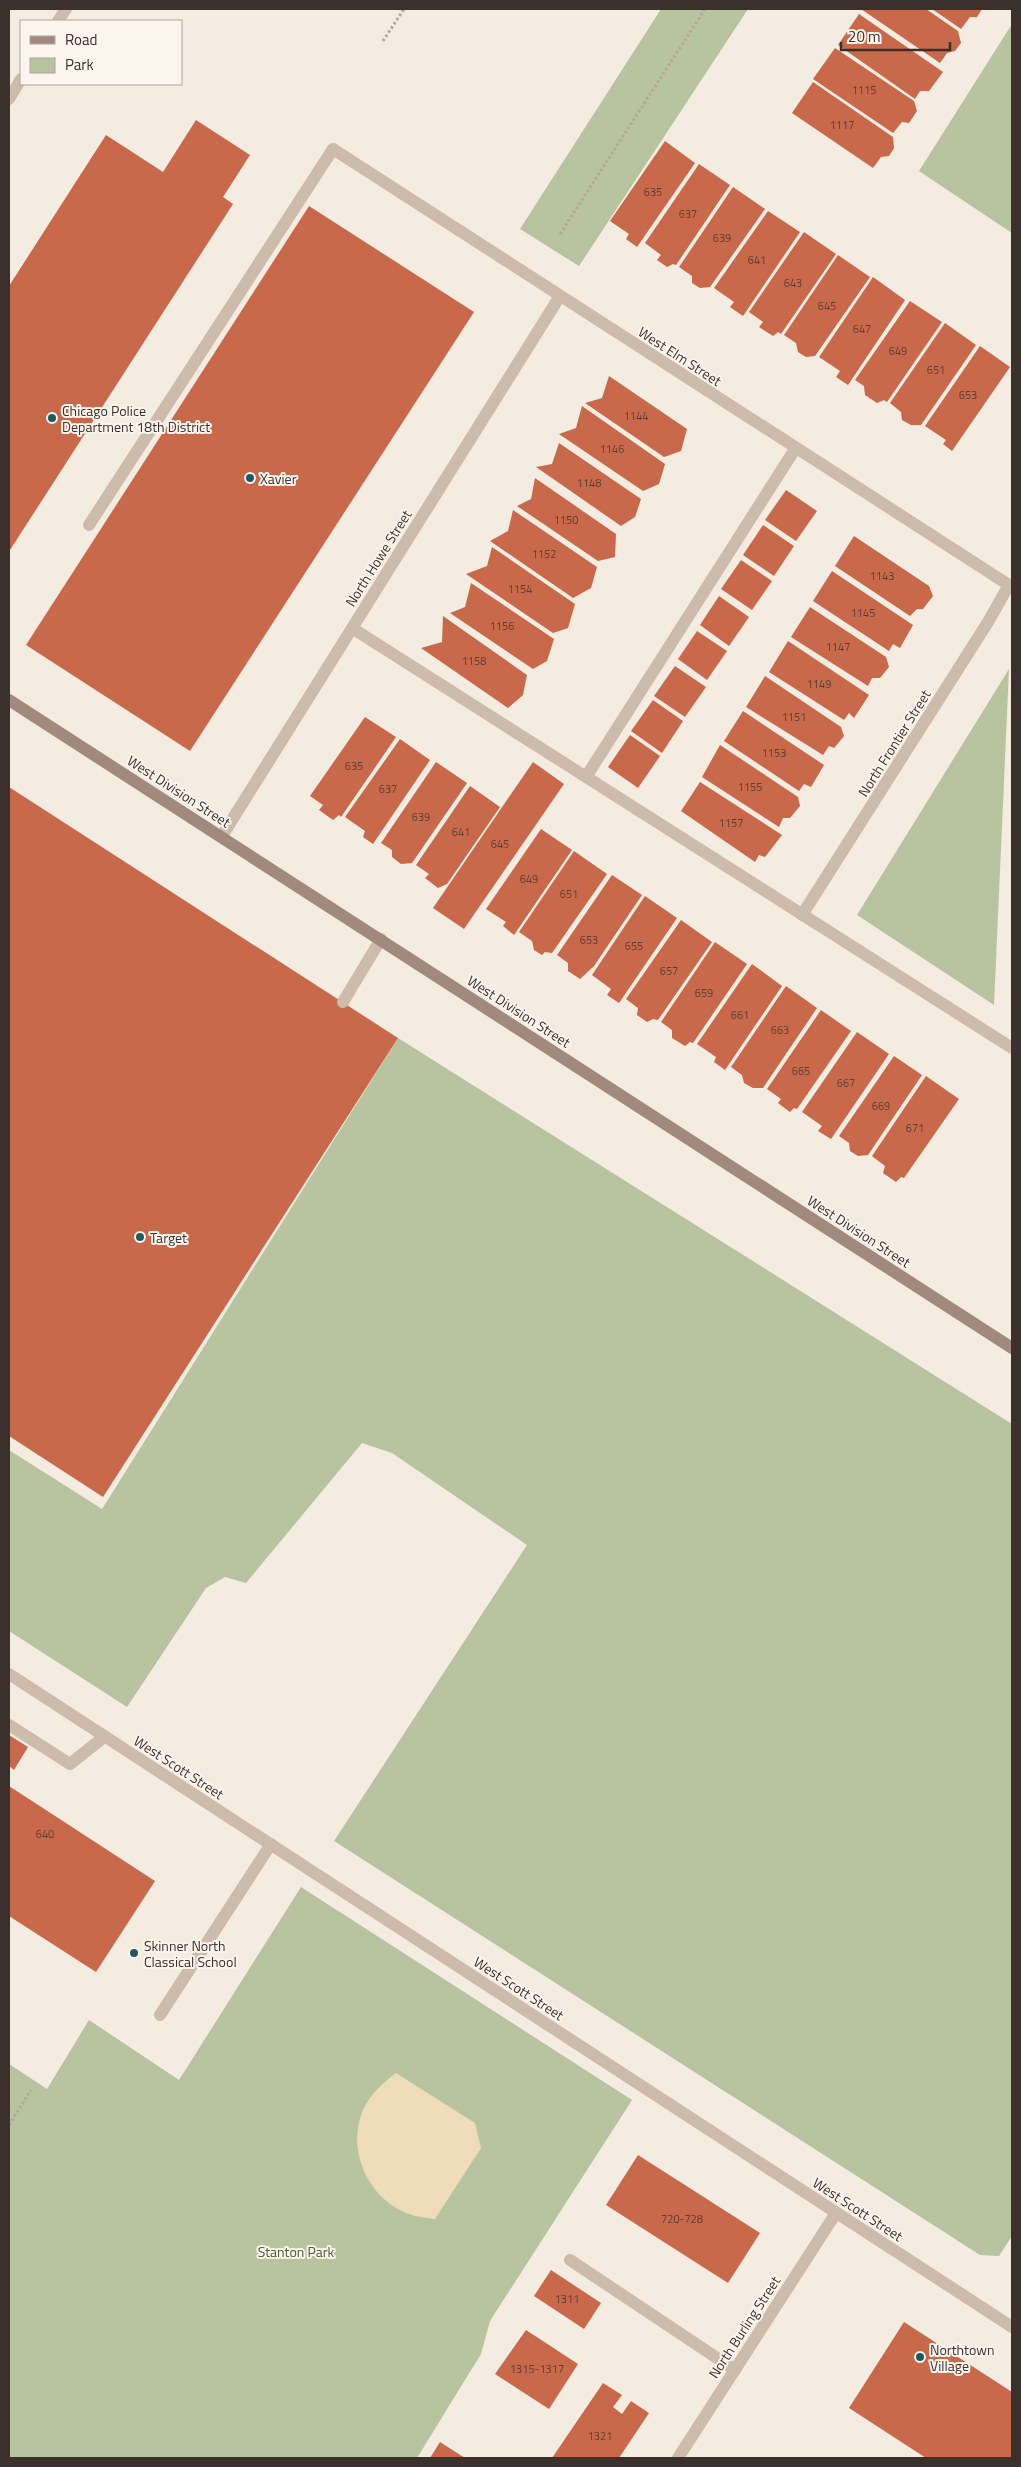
<svg xmlns="http://www.w3.org/2000/svg" width="1021" height="2467" font-family="'Titillium Web',sans-serif">
<style>
.green{fill:#b8c4a0}
.sand{fill:#efdcb8}
.building{fill:#c8694b}
.lines{fill:none;stroke-linecap:round;stroke-linejoin:round}
.path{stroke:#b9a596;stroke-width:3;stroke-dasharray:2.5 2.5;stroke-linecap:butt}
.service{stroke:#cdbbac;stroke-width:12}
.minor{stroke:#cdbbac;stroke-width:12}
.tertiary{stroke:#cdbbac;stroke-width:12}
.secondary{stroke:#a18a7d;stroke-width:12}
.poi-dot{fill:#1f5a5e;stroke:#fbf5ee;stroke-width:2}
.labels{text-anchor:middle;dominant-baseline:central;stroke-width:4;stroke-linejoin:round;paint-order:stroke}
.number-label{font-size:11px;fill:#5e3e33}
.street-label{font-size:14px;fill:#3b302b;stroke:#fbf5ee}
.poi-label{font-size:14px;fill:#3b302b;stroke:#fbf5ee;text-anchor:start}
.park-label{font-size:14px;fill:#4a5a2e;stroke:#fbf5ee}
</style>
<rect width="100%" height="100%" fill="#f4ebe1"/>
<g class="green">
<polygon points="661,9 748,9 579,266 520,229"/>
<polygon points="1012,24 1012,233 919,171"/>
<polygon points="1009,669 994,1005 857,915"/>
<polygon points="398,1038 1012,1424 1012,2236 999,2256 980,2255 334,1841 527,1545 392,1453 362,1443 246,1583 225,1577 206,1588 127,1707 9,1631 9,1450 102,1509"/>
<polygon points="301,1887 632,2100 490,2321 481,2354 417,2458 9,2458 9,2064 47,2089 89,2020 179,2080"/>
</g>
<path class="sand" d="M 396,2073 L 475,2123 L 481,2148 L 435,2219 C 427,2218 417,2217 409,2214 C 368,2199 346,2150 363,2110 C 370,2094 383,2083 396,2073 Z"/>
<g class="building">
<polygon points="861,9 926,9 958,31 961,43 955,51 947,53 940,63"/>
<polygon points="932,9 982,9 977,17 970,17 961,29"/>
<polygon points="859,14 943,72 929,91 920,91 915,99 838,45"/>
<polygon points="835,48 914,101 917,111 909,123 902,122 893,133 813,79"/>
<polygon points="813,82 893,137 894,148 889,156 881,157 873,168 792,113"/>
<polygon points="196,120 250,155 223,197 233,204 10,550 9,286 106,135 163,172"/>
<polygon points="665,141 695,163 637,247 626,239 629,234 610,221"/>
<polygon points="699,164 730,185 676,265 673,264 667,267 657,260 661,255 645,243"/>
<polygon points="733,187 765,209 710,287 700,288 692,283 692,276 679,267"/>
<polygon points="309,206 474,312 190,751 26,645"/>
<polygon points="768,211 800,232 743,316 730,307 734,302 714,288"/>
<polygon points="804,232 836,254 781,334 778,332 773,336 759,327 763,322 749,312"/>
<polygon points="838,255 870,277 815,356 806,357 798,352 796,343 784,335"/>
<polygon points="873,277 905,300 848,385 836,377 840,371 819,357"/>
<polygon points="910,301 942,322 887,402 884,400 877,403 865,395 864,386 855,380"/>
<polygon points="945,323 976,345 921,425 911,425 902,420 901,412 890,403"/>
<polygon points="980,346 1010,367 952,451 943,444 946,440 925,426"/>
<polygon points="609,376 687,429 681,451 664,457 585,403 602,398"/>
<polygon points="582,406 665,464 659,484 643,491 559,434 576,428"/>
<polygon points="559,443 641,499 635,517 621,526 536,467 552,464"/>
<polygon points="535,478 616,534 615,557 598,561 517,506 531,499"/>
<polygon points="786,490 817,511 796,541 765,520"/>
<polygon points="513,510 597,567 591,588 573,598 490,541 508,531"/>
<polygon points="763,525 794,546 774,576 743,555"/>
<polygon points="854,536 929,586 933,596 923,609 917,609 910,616 835,566"/>
<polygon points="492,547 575,604 568,628 553,633 466,574 487,566"/>
<polygon points="741,560 772,581 752,610 721,589"/>
<polygon points="832,571 913,625 900,648 893,644 889,651 813,601"/>
<polygon points="471,583 554,639 547,661 533,669 450,613 465,607"/>
<polygon points="719,596 749,617 729,646 700,625"/>
<polygon points="810,607 886,657 889,667 880,678 872,678 868,686 791,637"/>
<polygon points="443,616 527,675 523,695 508,708 421,648 442,642"/>
<polygon points="697,631 727,651 707,680 678,659"/>
<polygon points="788,641 869,695 854,718 849,713 844,720 769,672"/>
<polygon points="675,666 706,687 685,717 654,696"/>
<polygon points="765,676 841,727 844,736 834,748 829,746 823,755 746,707"/>
<polygon points="653,700 683,721 662,753 631,731"/>
<polygon points="743,711 824,765 811,787 804,784 799,791 724,741"/>
<polygon points="365,717 396,737 341,817 339,815 333,820 319,810 323,805 310,796"/>
<polygon points="630,735 660,756 638,788 608,767"/>
<polygon points="400,739 430,760 373,844 363,837 365,831 345,817"/>
<polygon points="720,745 798,797 800,806 790,818 783,818 779,827 702,777"/>
<polygon points="436,762 467,783 412,863 401,864 392,857 392,850 381,843"/>
<polygon points="533,762 564,784 464,929 433,908"/>
<polygon points="700,782 782,835 765,857 759,855 755,862 681,811"/>
<polygon points="470,786 500,807 447,884 438,888 425,878 429,874 416,865"/>
<polygon points="9,787 398,1038 103,1497 9,1436"/>
<polygon points="541,829 572,850 514,935 503,926 506,922 486,909"/>
<polygon points="574,851 607,874 552,953 545,952 542,955 534,950 532,941 519,932"/>
<polygon points="612,875 642,895 594,966 580,979 568,971 568,963 557,955"/>
<polygon points="645,896 677,918 619,1003 607,995 611,989 592,975"/>
<polygon points="681,920 712,942 658,1020 653,1019 647,1022 637,1015 638,1008 626,999"/>
<polygon points="715,942 747,964 693,1043 690,1042 685,1046 672,1038 672,1030 661,1022"/>
<polygon points="752,964 782,986 725,1070 714,1062 716,1057 697,1044"/>
<polygon points="786,986 817,1008 763,1088 753,1088 744,1083 742,1075 731,1067"/>
<polygon points="821,1010 851,1031 797,1109 794,1108 790,1112 778,1103 781,1099 767,1089"/>
<polygon points="857,1032 889,1054 831,1139 818,1131 822,1126 802,1112"/>
<polygon points="894,1056 922,1075 868,1155 858,1156 850,1151 849,1143 839,1136"/>
<polygon points="926,1076 959,1099 904,1178 901,1177 896,1182 883,1173 885,1166 872,1156"/>
<polygon points="9,1735 28,1747 14,1770 9,1766"/>
<polygon points="9,1786 155,1881 96,1972 9,1916"/>
<polygon points="638,2155 760,2233 728,2283 606,2205"/>
<polygon points="551,2270 601,2303 584,2329 534,2296"/>
<polygon points="904,2322 1012,2392 1012,2458 926,2458 849,2408"/>
<polygon points="526,2330 578,2364 549,2409 495,2374"/>
<polygon points="603,2383 622,2395 613,2407 622,2414 631,2401 649,2413 619,2458 552,2458"/>
<polygon points="440,2442 465,2458 430,2458"/>
</g>
<g class="lines">
<g class="path">
<polyline points="383,41 404,9"/>
<polyline points="560,234 705,9"/>
<polyline points="9,2125 31,2090"/>
</g>
<g class="service">
<polyline points="89,525 333,149"/>
<polyline points="352,628 1012,1048"/>
<polyline points="586,777 795,449"/>
<polyline points="343,1002 381,939"/>
<polyline points="9,1725 70,1764 104,1737"/>
<polyline points="160,2015 271,1844"/>
<polyline points="570,2260 735,2370"/>
</g>
<g class="minor">
<polyline points="333,149 1012,587"/>
<polyline points="222,836 560,296"/>
<polyline points="802,915 988,622 1009,585"/>
<polyline points="9,1674 1012,2327"/>
<polyline points="678,2458 836,2213"/>
</g>
<g class="tertiary">
<polyline points="58,21 66,9"/>
<polyline points="9,99 21,79"/>
</g>
<polyline class="secondary" points="9,700 1012,1348"/>
</g>
<g class="poi-dot">
<circle cx="52" cy="418" r="5"/>
<circle cx="250" cy="478" r="5"/>
<circle cx="140" cy="1237" r="5"/>
<circle cx="134" cy="1953" r="5"/>
<circle cx="920" cy="2357" r="5"/>
</g>
<g class="labels">
<g class="number-label">
<text x="864" y="90">1115</text>
<text x="842" y="125">1117</text>
<text x="653" y="192">635</text>
<text x="688" y="214">637</text>
<text x="722" y="238">639</text>
<text x="757" y="260">641</text>
<text x="793" y="283">643</text>
<text x="827" y="306">645</text>
<text x="862" y="329">647</text>
<text x="898" y="351">649</text>
<text x="936" y="370">651</text>
<text x="968" y="395">653</text>
<text x="636" y="416">1144</text>
<text x="612" y="449">1146</text>
<text x="589" y="483">1148</text>
<text x="566" y="520">1150</text>
<text x="544" y="554">1152</text>
<text x="882" y="576">1143</text>
<text x="520" y="589">1154</text>
<text x="863" y="613">1145</text>
<text x="502" y="626">1156</text>
<text x="838" y="647">1147</text>
<text x="474" y="661">1158</text>
<text x="819" y="684">1149</text>
<text x="794" y="717">1151</text>
<text x="774" y="753">1153</text>
<text x="354" y="766">635</text>
<text x="750" y="787">1155</text>
<text x="388" y="789">637</text>
<text x="421" y="817">639</text>
<text x="731" y="823">1157</text>
<text x="461" y="832">641</text>
<text x="500" y="844">645</text>
<text x="529" y="879">649</text>
<text x="569" y="894">651</text>
<text x="589" y="940">653</text>
<text x="634" y="946">655</text>
<text x="669" y="971">657</text>
<text x="704" y="993">659</text>
<text x="740" y="1015">661</text>
<text x="780" y="1030">663</text>
<text x="801" y="1071">665</text>
<text x="846" y="1083">667</text>
<text x="881" y="1106">669</text>
<text x="915" y="1128">671</text>
<text x="45" y="1834">640</text>
<text x="682" y="2219">720-728</text>
<text x="567" y="2299">1311</text>
<text x="537" y="2369">1315-1317</text>
<text x="600" y="2436">1321</text>
</g>
<g class="street-label">
<text transform="translate(680 356) rotate(33)">West Elm Street</text>
<text transform="translate(378 558) rotate(-58)">North Howe Street</text>
<text transform="translate(894 743) rotate(-58)">North Frontier Street</text>
<text transform="translate(179 791) rotate(33)">West Division Street</text>
<text transform="translate(519 1011) rotate(33)">West Division Street</text>
<text transform="translate(859 1231) rotate(33)">West Division Street</text>
<text transform="translate(179 1767) rotate(33)">West Scott Street</text>
<text transform="translate(519 1988) rotate(33)">West Scott Street</text>
<text transform="translate(858 2209) rotate(33)">West Scott Street</text>
<text transform="translate(744 2327) rotate(-57)">North Burling Street</text>
</g>
<g class="poi-label">
<text x="62" y="410">Chicago Police<tspan x="62" dy="16">Department 18th District</tspan></text>
<text x="260" y="478">Xavier</text>
<text x="150" y="1237">Target</text>
<text x="144" y="1945">Skinner North<tspan x="144" dy="16">Classical School</tspan></text>
<text x="930" y="2349">Northtown<tspan x="930" dy="16">Village</tspan></text>
</g>
<g class="park-label">
<text x="296" y="2251">Stanton Park</text>
</g>
</g>
<rect width="1021" height="2467" fill="none" stroke="#3b302b" stroke-width="20"/>
<rect x="20" y="20" width="162" height="65" fill="#fbf5ee" stroke="#aea6a0"/>
<rect x="30" y="36" width="25" height="8" fill="#a18a7d" stroke="#aea6a0"/>
<text x="65" y="45" font-size="15" fill="#3b302b">Road</text>
<rect x="30" y="58" width="25" height="15" fill="#b8c4a0" stroke="#aea6a0"/>
<text x="65" y="70" font-size="15" fill="#3b302b">Park</text>
<path d="M841 42v8h109v-8" fill="none" stroke="#3b302b" stroke-width="2.5"/>
<text x="848" y="42" font-size="15" fill="#3b302b" stroke="#fbf5ee" stroke-width="4" paint-order="stroke">20 m</text>
</svg>
